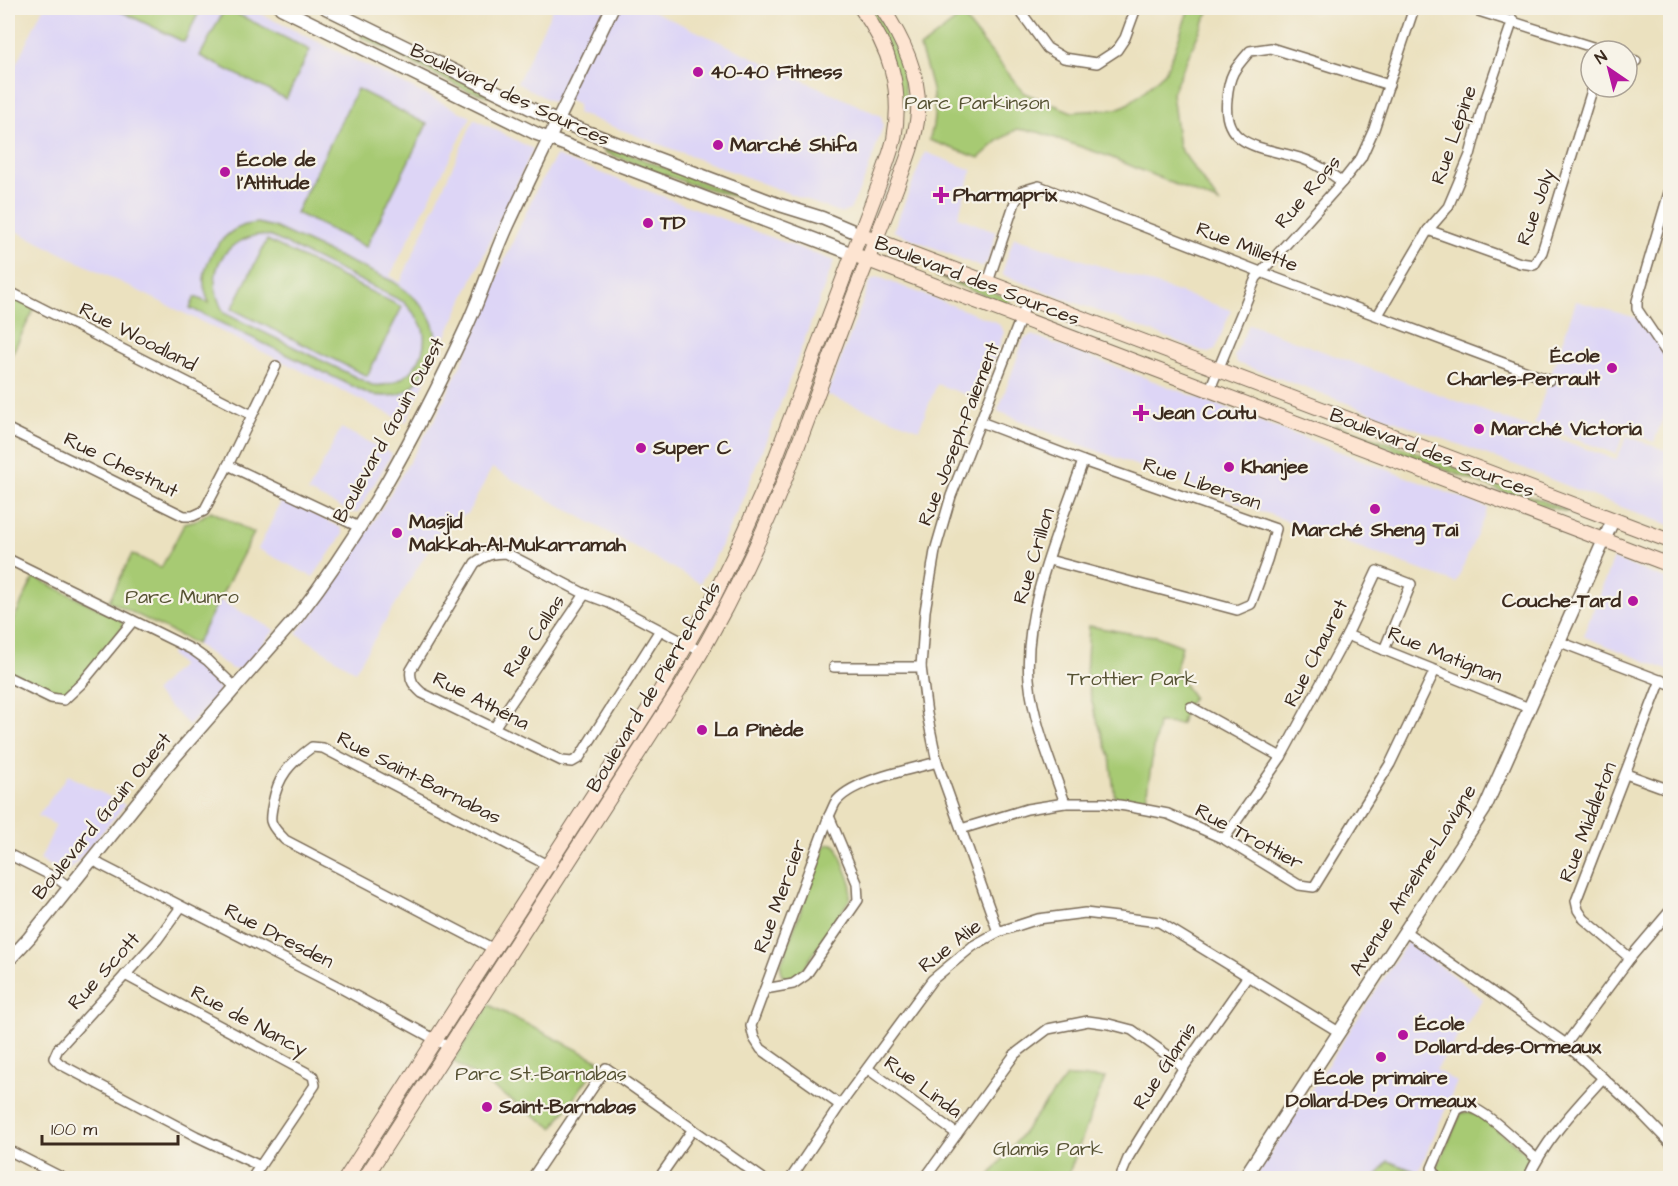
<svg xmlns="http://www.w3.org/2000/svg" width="1678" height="1186" font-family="'Architects Daughter',sans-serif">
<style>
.built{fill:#ddd5f6}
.green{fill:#a7ca73;stroke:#717a48;stroke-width:1.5;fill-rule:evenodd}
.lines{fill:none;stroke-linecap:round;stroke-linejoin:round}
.minor-casing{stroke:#796a56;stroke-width:12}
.tertiary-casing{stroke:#796a56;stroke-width:15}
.secondary-casing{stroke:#796a56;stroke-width:16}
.minor{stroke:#fff;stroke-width:9}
.tertiary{stroke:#fff;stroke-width:12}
.secondary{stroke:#fde4d1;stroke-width:14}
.poi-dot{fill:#b5179e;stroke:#f7f3e8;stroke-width:2}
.labels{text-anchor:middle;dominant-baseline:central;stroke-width:4.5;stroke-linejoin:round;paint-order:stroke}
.poi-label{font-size:20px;font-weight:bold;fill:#3b2a1e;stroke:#f7f3e8;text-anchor:start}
.street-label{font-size:20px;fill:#3b2a1e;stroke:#f7f3e8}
.park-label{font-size:20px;fill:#565233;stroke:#f7f3e8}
</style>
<rect width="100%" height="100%" fill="#f7f3e8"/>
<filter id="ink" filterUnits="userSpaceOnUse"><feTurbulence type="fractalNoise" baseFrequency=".0167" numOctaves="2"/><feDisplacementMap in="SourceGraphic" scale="12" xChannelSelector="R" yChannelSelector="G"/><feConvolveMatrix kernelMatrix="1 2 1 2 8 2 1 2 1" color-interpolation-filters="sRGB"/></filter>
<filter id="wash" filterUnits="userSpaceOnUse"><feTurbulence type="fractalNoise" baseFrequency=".008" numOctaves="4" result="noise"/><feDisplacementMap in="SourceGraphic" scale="24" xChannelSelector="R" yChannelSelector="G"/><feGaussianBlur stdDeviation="1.35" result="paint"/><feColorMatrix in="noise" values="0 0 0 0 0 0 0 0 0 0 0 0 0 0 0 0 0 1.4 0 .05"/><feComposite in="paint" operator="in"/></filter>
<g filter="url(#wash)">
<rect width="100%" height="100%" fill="#ebe1bf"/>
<g class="built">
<polygon points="43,8 249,8 471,117 390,276 400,283 474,119 533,149 406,422 8,227 8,81"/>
<polygon points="553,8 646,8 881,116 883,126 867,174 850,210 841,213 577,113 578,104 558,95 553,102 517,83"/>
<polygon points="925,152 972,170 958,217 996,232 988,261 981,267 893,231"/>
<polygon points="556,156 834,261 783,397 744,496 718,552 700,583 492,468 468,513 441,529 355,671 296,633 319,606 351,559 436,417 472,341 501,268 536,190"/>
<polygon points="1014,237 1231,310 1215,350 1208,353 1003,275 1003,270"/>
<polygon points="878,277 998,323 1004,332 980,400 937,384 919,429 827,395 871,280"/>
<polygon points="1576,301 1644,320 1670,356 1670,399 1654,442 1625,431 1616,454 1534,424"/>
<polygon points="1249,324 1616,460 1627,436 1670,452 1670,525 1600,499 1518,466 1238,363 1234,357"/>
<polygon points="1032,335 1488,508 1456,583 1060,437 998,411 1024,339"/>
<polygon points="341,428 392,454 358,512 353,513 308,492"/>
<polygon points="283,498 341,528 343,534 313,577 258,549"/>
<polygon points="1613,559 1670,581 1670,671 1583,636"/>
<polygon points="219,600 275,630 241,669 232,669 196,644"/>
<polygon points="174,649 201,667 219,688 218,695 189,725 154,692 181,665 170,654"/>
<polygon points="68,775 125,805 72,868 62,873 40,860 56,825 38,816"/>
<polygon points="1408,941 1483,999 1436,1070 1457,1082 1416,1178 1254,1178"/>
</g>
<g class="green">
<polygon points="114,8 201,8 184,42"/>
<polygon points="225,8 310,50 286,99 200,56"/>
<path d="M 868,8 L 873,8 C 895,40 906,69 906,109 L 902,109 Z"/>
<path d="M 972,8 L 983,8 L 966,21 L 1024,93 L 1072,112 L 1116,109 L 1126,105 L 1141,94 L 1165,72 L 1174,52 L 1189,8 L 1210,8 L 1172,93 L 1179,147 L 1219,203 L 1110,157 L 1038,132 L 1017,129 L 998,141 L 979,158 L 929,140 C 941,109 930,78 920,48 Z"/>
<polygon points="363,32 489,94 489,96 466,90 361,37"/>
<polygon points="357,89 427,124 366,247 296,213"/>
<polygon points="604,150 623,152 744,198 743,199 687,183 604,152"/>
<path d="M 257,223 L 274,227 L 394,282 C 409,292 425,305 432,322 C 435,330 437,338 435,346 C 431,363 417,388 400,394 C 390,397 381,396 371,395 L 190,308 L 195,297 L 209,303 C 206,295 203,287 204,279 C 206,257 222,233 243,226 C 247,224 253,224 257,223 ZM 257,235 L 270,236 L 404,302 C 412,311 422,321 424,333 C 428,363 400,389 372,385 L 224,313 C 205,278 217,245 257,235 Z"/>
<polygon points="267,240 402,307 367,376 232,309"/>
<polygon points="935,276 974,285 1010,299 1008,304"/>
<polygon points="8,291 36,305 8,362"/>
<polygon points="1335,425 1407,449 1567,510 1567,512 1532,503 1334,427"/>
<polygon points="211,511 254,533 196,644 109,601 132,554 161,568 185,523 197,520"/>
<path d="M 34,577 L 118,618 L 123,624 L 123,627 C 112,640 76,691 62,694 C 60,695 54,694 52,694 L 8,673 L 8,631 Z"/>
<polygon points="1089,626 1134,634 1156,636 1182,646 1175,672 1193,697 1185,708 1181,724 1158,723 1145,804 1115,799 1110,757 1094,711 1086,674"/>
<polygon points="829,844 833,844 837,847 851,883 850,899 802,971 792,979 784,977 781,973 781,964 824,847"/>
<polygon points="489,1005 600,1061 553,1128 453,1061"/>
<polygon points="1066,1077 1105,1078 1067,1178 988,1178"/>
<polygon points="1470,1112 1481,1117 1530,1156 1521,1178 1443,1178 1439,1175 1437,1168 1461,1113"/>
<polygon points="1388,1161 1414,1171 1411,1178 1375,1178"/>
</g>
</g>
<g filter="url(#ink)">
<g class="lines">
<g class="minor-casing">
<g id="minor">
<polyline points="1018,8 1047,48 1064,58 1097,63 1117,50 1125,38 1136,8"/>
<polyline points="1469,8 1605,51"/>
<polyline points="1627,58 1636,61"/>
<path d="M 1342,182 C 1330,173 1318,164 1303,159 C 1267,147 1221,150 1227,99 C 1229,75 1234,69 1250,51 L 1271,48 L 1389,85"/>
<polyline points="1670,189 1637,301 1637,309 1670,358"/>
<polyline points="1428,230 1520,263 1534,265 1542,252 1593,87"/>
<polyline points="988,282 1015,202 1022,191 1039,186 1276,278 1549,380"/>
<polyline points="8,291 252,415"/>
<polyline points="1378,315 1428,230 1448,207 1470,155 1481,113 1513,20"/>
<polyline points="1210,389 1256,278 1342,182 1361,158 1374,129 1414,8"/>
<polyline points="981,422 1083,461 1276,529 1267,560 1251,604 1237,610 1049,560"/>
<polyline points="8,429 184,516 193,516 204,511 228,465 276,366"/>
<polyline points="228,465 359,527"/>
<polyline points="8,559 193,650 207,660 235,687"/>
<path d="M 660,630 L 579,758 L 572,762 L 562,761 L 422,693 C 414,686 409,680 411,670 L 475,563 C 485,555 493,553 506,553 L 585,594 L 609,603 L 702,652"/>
<polyline points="1347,635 1529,708"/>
<polyline points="1560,642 1670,684"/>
<polyline points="834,667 921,667"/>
<polyline points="8,677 51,698 64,700 82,683 133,621"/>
<polyline points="1191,707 1281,757"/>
<polyline points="494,728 585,594"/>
<polyline points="1626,774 1670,790"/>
<path d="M 1065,803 C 1051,763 1033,722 1029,679 C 1023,607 1060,529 1083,461"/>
<polyline points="961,829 1027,809 1065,803 1105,803 1126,806 1168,814 1224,839 1299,885 1314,887 1390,764 1435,670"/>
<polyline points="1224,839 1281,757 1347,635 1377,571 1411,584 1384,650"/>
<polyline points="8,854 58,879 69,887"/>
<polyline points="92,859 101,865 339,987 449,1047"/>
<polyline points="181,907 157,940 58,1049 54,1058 60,1064 196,1136 260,1166"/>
<polyline points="998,932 937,762 927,714 921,667 925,611 935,551 951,496 1029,297"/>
<polyline points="1406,932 1566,1044 1641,1113 1670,1143"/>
<path d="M 494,949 L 285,840 C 280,834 273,829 271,821 C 270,816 272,808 273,803 C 278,776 290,763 312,747 L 323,748 L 551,867"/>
<polyline points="1630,958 1584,919 1578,910 1576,901 1661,680"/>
<polyline points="125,975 313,1076 315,1085 252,1178"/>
<polyline points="765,989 793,984 806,975 858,900 857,883 829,816"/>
<polyline points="1566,1044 1630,958 1670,911"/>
<polyline points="868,1069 957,1134"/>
<path d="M 840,1105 L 761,1049 L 754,1038 L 751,1026 L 829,816 C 831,812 833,807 835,803 C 851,780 910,770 937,762"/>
<polyline points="8,1150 63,1178"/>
<polyline points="532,1178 606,1068 762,1178"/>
<polyline points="659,1178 693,1129"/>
<polyline points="791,1178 840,1105 932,980 973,946 998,932 1038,919 1085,913 1159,922 1339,1032"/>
<polyline points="925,1178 1015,1054 1048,1029 1088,1021 1109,1024 1132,1030 1184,1067"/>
<polyline points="1120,1178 1129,1156 1184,1067 1248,976"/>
<path d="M 1437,1178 L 1432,1168 L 1457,1110 C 1461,1107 1465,1105 1470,1107 C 1487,1111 1522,1147 1537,1159"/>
<path d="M 1528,1178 C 1545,1140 1575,1109 1603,1078"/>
</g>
</g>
<g class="tertiary-casing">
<g id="tertiary">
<polyline points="281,8 537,134 853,254"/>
<polyline points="326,8 550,118 780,205 822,218 860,234"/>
<path d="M 8,961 L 29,938 L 165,768 L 297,617 C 365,529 418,431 465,330 C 481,296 492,260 508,225 C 542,152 578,80 612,8"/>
<polyline points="1244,1178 1484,810 1613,520"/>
</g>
</g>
<g class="secondary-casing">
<g id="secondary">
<polyline points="868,237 1670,541"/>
<polyline points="860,257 1670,565"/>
<path d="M 346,1178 L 659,693 L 711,602 L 738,547 L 763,491 L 881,179 C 886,165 891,152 894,139 C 903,89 890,48 861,8"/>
<path d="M 365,1178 L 681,687 C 717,627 749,565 776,501 C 808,424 834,344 865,267 C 876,237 889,208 900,178 C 908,157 916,136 918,113 C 920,74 903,39 882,8"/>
</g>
</g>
<use href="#minor" class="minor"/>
<use href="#tertiary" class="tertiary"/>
<use href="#secondary" class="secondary"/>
</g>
</g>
<g class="poi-dot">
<circle cx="698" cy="72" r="6"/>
<circle cx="718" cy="145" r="6"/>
<circle cx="225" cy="172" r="6"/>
<path d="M938 186h6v6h6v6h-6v6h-6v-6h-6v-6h6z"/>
<circle cx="648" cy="223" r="6"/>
<circle cx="1612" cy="368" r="6"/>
<path d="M1138 404h6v6h6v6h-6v6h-6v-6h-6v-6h6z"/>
<circle cx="1479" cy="429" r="6"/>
<circle cx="641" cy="448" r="6"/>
<circle cx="1229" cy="467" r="6"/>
<circle cx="1375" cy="509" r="6"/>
<circle cx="397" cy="533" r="6"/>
<circle cx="1633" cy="601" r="6"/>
<circle cx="702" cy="730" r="6"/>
<circle cx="1403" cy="1035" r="6"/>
<circle cx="1381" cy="1057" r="6"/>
<circle cx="487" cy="1107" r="6"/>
</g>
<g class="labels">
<g class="poi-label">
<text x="710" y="72">40-40 Fitness</text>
<text x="730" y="145">Marché Shifa</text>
<text x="237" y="160">École de<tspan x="237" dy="23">l'Altitude</tspan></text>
<text x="953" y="195">Pharmaprix</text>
<text x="660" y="223">TD</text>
<text x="1600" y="356" text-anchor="end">École<tspan x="1600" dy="23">Charles-Perrault</tspan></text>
<text x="1153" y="413">Jean Coutu</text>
<text x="1491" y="429">Marché Victoria</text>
<text x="653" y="448">Super C</text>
<text x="1241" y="467">Khanjee</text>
<text x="409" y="522">Masjid<tspan x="409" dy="23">Makkah-Al-Mukarramah</tspan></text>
<text x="1375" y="530" text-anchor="middle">Marché Sheng Tai</text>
<text x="1621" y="601" text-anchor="end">Couche-Tard</text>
<text x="714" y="730">La Pinède</text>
<text x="1415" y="1024">École<tspan x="1415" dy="23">Dollard-des-Ormeaux</tspan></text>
<text x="1381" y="1078" text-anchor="middle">École primaire<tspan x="1381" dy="23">Dollard-Des Ormeaux</tspan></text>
<text x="499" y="1107">Saint-Barnabas</text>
</g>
<g class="street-label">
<text transform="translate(510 95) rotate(25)">Boulevard des Sources</text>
<text transform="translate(1454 135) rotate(-71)">Rue Lépine</text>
<text transform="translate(1308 192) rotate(-49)">Rue Ross</text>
<text transform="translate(1536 207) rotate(-71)">Rue Joly</text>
<text transform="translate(1247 247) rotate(21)">Rue Millette</text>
<text transform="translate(977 281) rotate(21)">Boulevard des Sources</text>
<text transform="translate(138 337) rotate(27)">Rue Woodland</text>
<text transform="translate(389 430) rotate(-61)">Boulevard Gouin Ouest</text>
<text transform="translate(959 434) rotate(-69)">Rue Joseph-Paiement</text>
<text transform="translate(1432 453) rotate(21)">Boulevard des Sources</text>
<text transform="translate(121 465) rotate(26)">Rue Chestnut</text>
<text transform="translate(1202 484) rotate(19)">Rue Libersan</text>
<text transform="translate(1034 556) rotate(-73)">Rue Crillon</text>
<text transform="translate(534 636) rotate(-56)">Rue Callas</text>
<text transform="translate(1316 653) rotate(-63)">Rue Chauret</text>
<text transform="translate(1445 655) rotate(22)">Rue Matignan</text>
<text transform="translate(654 687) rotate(-59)">Boulevard de Pierrefonds</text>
<text transform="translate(481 701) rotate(27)">Rue Athéna</text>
<text transform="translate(419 778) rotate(27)">Rue Saint-Barnabas</text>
<text transform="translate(102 816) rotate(-51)">Boulevard Gouin Ouest</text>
<text transform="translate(1588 822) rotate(-69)">Rue Middleton</text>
<text transform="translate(1249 837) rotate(28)">Rue Trottier</text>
<text transform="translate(1413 880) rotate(-58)">Avenue Anselme-Lavigne</text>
<text transform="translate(780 896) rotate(-70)">Rue Mercier</text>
<text transform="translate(279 936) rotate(27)">Rue Dresden</text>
<text transform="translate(950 946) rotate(-38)">Rue Alie</text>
<text transform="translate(104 971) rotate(-48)">Rue Scott</text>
<text transform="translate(249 1021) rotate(28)">Rue de Nancy</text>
<text transform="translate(1165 1066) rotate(-57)">Rue Glamis</text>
<text transform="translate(923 1087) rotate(36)">Rue Linda</text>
</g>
<g class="park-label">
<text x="977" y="103">Parc Parkinson</text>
<text x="182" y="597">Parc Munro</text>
<text x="1132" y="679">Trottier Park</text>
<text x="541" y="1074">Parc St.-Barnabas</text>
<text x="1048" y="1149">Glamis Park</text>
</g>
</g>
<rect width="1678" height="1186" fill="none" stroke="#f7f3e8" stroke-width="30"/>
<g transform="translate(1609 69) rotate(325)"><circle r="28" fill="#f7f3e8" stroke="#aca397" stroke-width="1.5"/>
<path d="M0-4.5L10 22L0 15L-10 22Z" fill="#b5179e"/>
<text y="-9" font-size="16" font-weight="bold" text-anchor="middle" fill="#3b2a1e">N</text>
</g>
<path d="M42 1135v9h136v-9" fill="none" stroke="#3b2a1e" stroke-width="3"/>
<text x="51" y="1135" font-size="18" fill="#3b2a1e" stroke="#f7f3e8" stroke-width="4.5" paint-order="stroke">100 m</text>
</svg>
